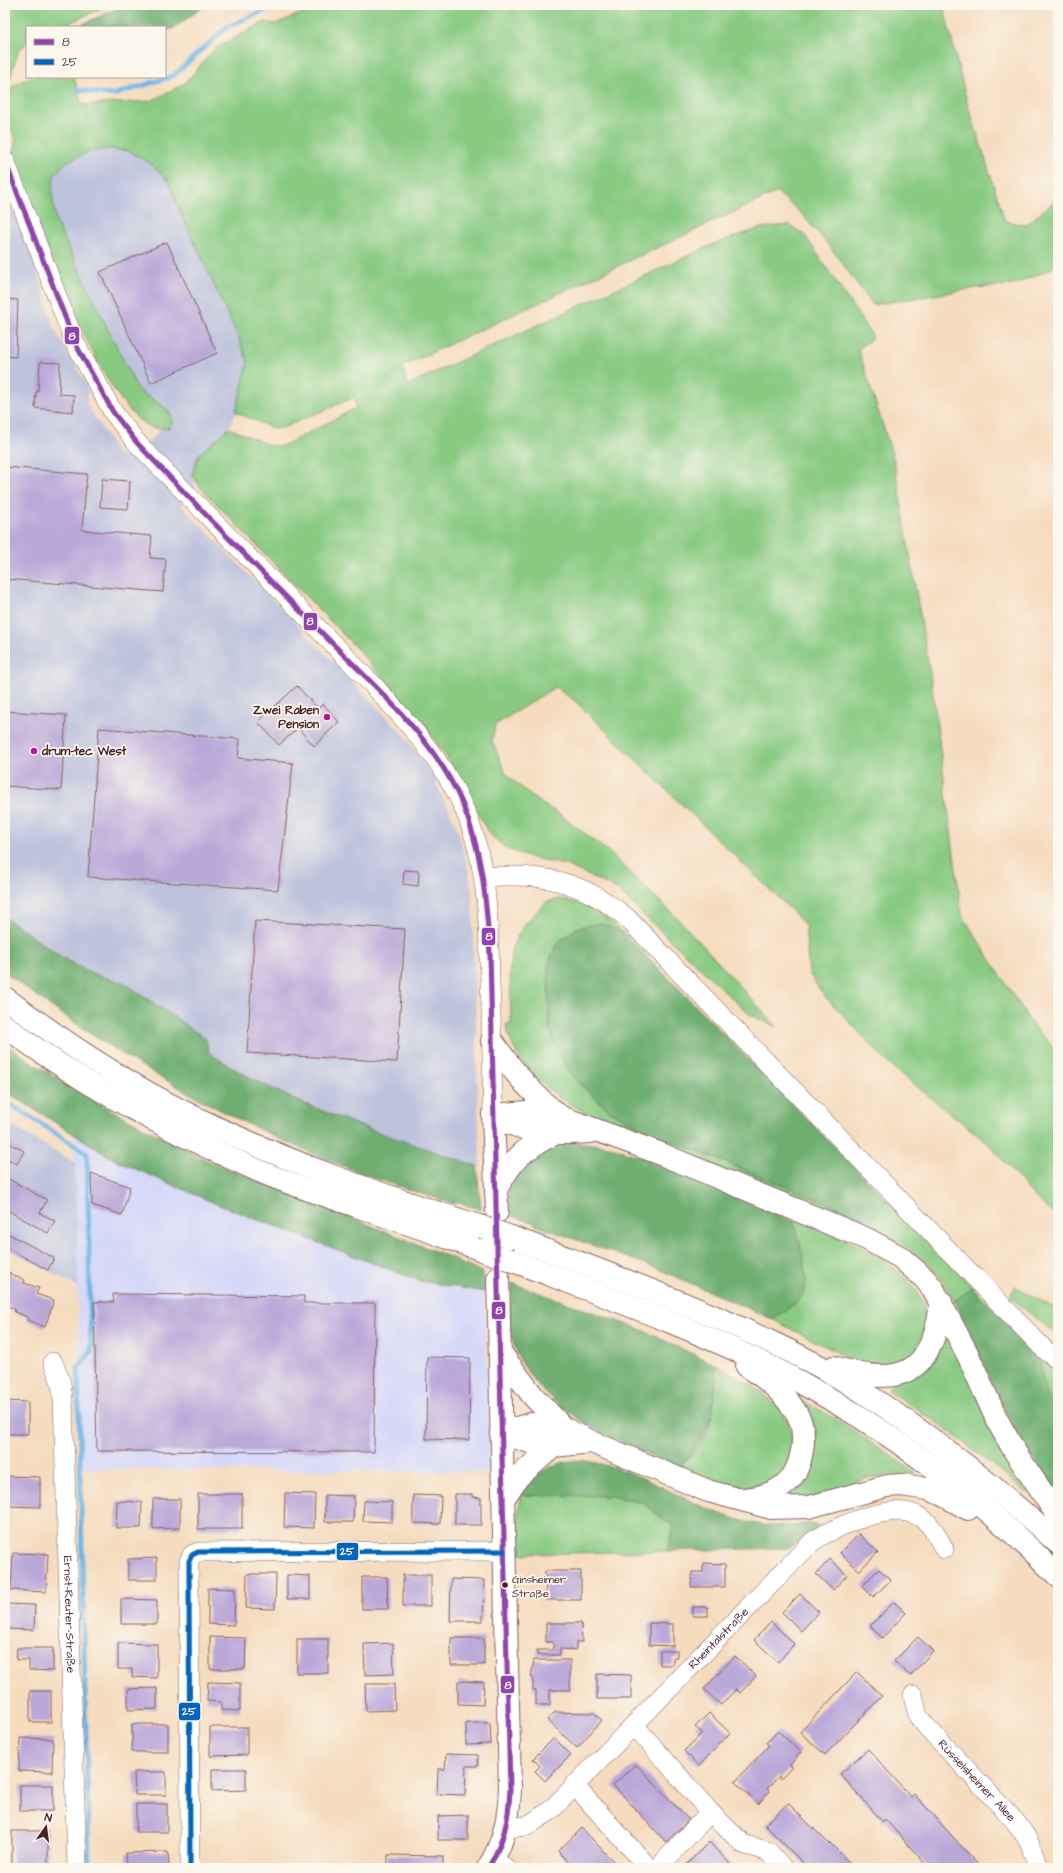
<svg xmlns="http://www.w3.org/2000/svg" width="1063" height="1873" font-family="'Architects Daughter',sans-serif">
<style>
.built{fill:#d6d8f8}
.industrial{fill:#bec3dd}
.green{fill:#89ca83;stroke:#6a7457}
.forest{fill:#6eae71;stroke:#5c664e}
.lines{fill:none;stroke-linecap:round;stroke-linejoin:round}
.stream{stroke:#6cb5e4;stroke-width:5}
.building{fill:#baa8d9}
.street-casing{stroke:#86615f;stroke-width:20}
.secondary-casing{stroke:#86615f;stroke-width:24}
.highway-casing{stroke:#86615f;stroke-width:24}
.street{stroke:#fff;stroke-width:19}
.secondary{stroke:#fff;stroke-width:22}
.highway{stroke:#fff;stroke-width:22}
.highway-bridge-casing{stroke:#86615f;stroke-width:24;stroke-linecap:butt}
.highway-bridge{stroke:#fff;stroke-width:22}
.bus-1-casing{stroke:#fbf7ec;stroke-width:8}
.bus-2-casing{stroke:#fbf7ec;stroke-width:8}
.bus-1{stroke:#8e44ad;stroke-width:5}
.bus-2{stroke:#0065bd;stroke-width:5}
.poi-dot{fill:#b5179e;stroke:#fbf7ec;stroke-width:1.5}
.bus-dot{fill:#4a1f2b;stroke:#fbf7ec;stroke-width:1.5}
.labels{text-anchor:middle;dominant-baseline:central;stroke-width:3.5;stroke-linejoin:round;paint-order:stroke}
.bus-label{font-size:11px;fill:#4a1f2b;stroke:#fbf7ec;text-anchor:start}
.poi-label{font-size:12px;font-weight:bold;fill:#4a1f2b;stroke:#fbf7ec;text-anchor:end}
.street-label{font-size:12px;fill:#4a1f2b;stroke:#fbf7ec}
.line-badge{stroke:#fbf7ec;stroke-width:1.5}
.badge-label{font-size:11px;text-anchor:middle;font-weight:bold;fill:#fff}
</style>
<rect width="100%" height="100%" fill="#fbf7ec"/>
<filter id="ink" filterUnits="userSpaceOnUse"><feTurbulence type="fractalNoise" baseFrequency=".025" numOctaves="2"/><feDisplacementMap in="SourceGraphic" scale="8" xChannelSelector="R" yChannelSelector="G"/><feConvolveMatrix kernelMatrix="1 2 1 2 8 2 1 2 1" color-interpolation-filters="sRGB"/></filter>
<filter id="wash" filterUnits="userSpaceOnUse"><feTurbulence type="fractalNoise" baseFrequency=".012" numOctaves="4" result="noise"/><feDisplacementMap in="SourceGraphic" scale="16" xChannelSelector="R" yChannelSelector="G"/><feGaussianBlur stdDeviation="0.9" result="paint"/><feColorMatrix in="noise" values="0 0 0 0 0 0 0 0 0 0 0 0 0 0 0 0 0 1.4 0 .05"/><feComposite in="paint" operator="in"/></filter>
<g filter="url(#wash)">
<rect width="100%" height="100%" fill="#f5dcbf"/>
<polygon class="built" points="74,1135 115,1160 219,1205 420,1281 485,1292 490,1472 82,1469"/>
<g class="industrial">
<polygon points="110,149 129,151 150,163 169,182 180,212 236,332 248,362 236,412 229,428 199,454 192,475 196,490 182,506 405,736 433,777 455,822 466,859 472,891 480,1168 353,1124 241,1074 209,1053 124,982 107,980 67,960 5,917 5,192 29,241 53,326 86,384 88,392 86,403 119,456 134,457 161,429 169,428 166,408 139,392 56,222 52,195 54,175 66,162 88,152"/>
<polygon points="5,1122 75,1163 78,1287 5,1247"/>
</g>
<g class="green">
<polygon points="5,5 109,5 60,27 27,27 27,42 18,52 10,79 5,81"/>
<path d="M 323,5 L 943,5 L 967,102 L 1005,221 L 1026,225 L 1058,198 L 1058,263 L 1049,270 L 1013,285 L 976,288 L 873,305 L 830,247 L 801,213 L 777,192 L 403,366 L 407,385 L 716,243 L 761,228 L 789,225 L 804,234 L 873,337 L 858,349 L 894,460 L 931,680 L 962,915 L 1033,1026 L 1058,1052 L 1058,1218 L 1032,1194 L 989,1144 L 890,1065 L 821,992 L 809,973 L 805,925 L 791,910 L 574,700 L 555,687 L 495,725 L 492,741 L 506,774 L 536,800 L 561,815 L 609,852 L 683,924 L 777,1027 L 750,1015 L 615,888 L 566,865 L 533,858 L 505,848 L 488,832 L 450,762 L 427,729 L 358,650 L 201,488 L 192,475 L 199,454 L 229,428 L 271,446 L 283,446 L 356,408 L 355,397 L 285,427 L 274,429 L 236,412 L 248,362 L 236,332 L 180,212 L 169,182 L 150,163 L 129,151 L 109,149 L 88,152 L 66,162 L 54,175 L 52,195 L 56,222 C 83,277 109,332 136,386 C 143,400 184,408 169,428 C 163,429 157,429 151,427 C 100,408 33,209 12,156 L 16,139 L 10,126 L 5,124 L 5,91 L 29,77 L 74,77 L 82,105 L 151,101 L 184,84 L 217,47 L 265,22 L 275,24 Z"/>
<path d="M 558,899 C 585,902 605,916 625,934 L 600,923 L 577,928 L 556,944 L 548,966 L 554,1044 L 575,1080 L 610,1111 L 652,1133 L 871,1221 L 887,1200 L 973,1287 L 955,1301 L 931,1265 L 901,1244 L 869,1227 L 602,1121 C 560,1101 515,1073 506,1024 L 511,1024 L 510,964 L 512,947 L 523,926 L 546,902 Z"/>
<path d="M 797,1220 C 846,1240 958,1277 916,1349 C 908,1364 887,1368 871,1366 C 855,1363 842,1355 829,1348 C 810,1339 791,1329 772,1319 L 781,1313 L 807,1282 L 799,1240 L 793,1221 Z"/>
<polygon points="1015,1286 1058,1310 1058,1336 1010,1297"/>
<polygon points="947,1333 1030,1491 1028,1493 948,1430 888,1390 893,1383 937,1355"/>
<polygon points="1040,1356 1058,1371 1058,1418 1044,1387"/>
<path d="M 716,1365 C 738,1378 766,1391 782,1412 C 792,1425 793,1436 791,1452 C 786,1484 755,1490 727,1485 C 711,1483 694,1474 679,1468 C 689,1456 703,1444 708,1429 C 716,1408 715,1386 716,1365 Z"/>
<path d="M 802,1400 L 839,1421 L 916,1473 L 915,1475 L 888,1475 L 867,1478 L 808,1499 L 782,1499 C 787,1496 793,1493 797,1489 C 814,1474 820,1443 812,1422 C 810,1416 804,1410 801,1404 Z"/>
<polygon points="521,1495 610,1496 643,1503 674,1527 667,1551 518,1554 517,1522"/>
</g>
<g class="forest">
<polygon points="125,5 206,5 174,28 165,31 165,27 76,27"/>
<path d="M 5,917 C 41,942 79,975 123,982 L 206,1039 L 209,1053 C 290,1106 386,1135 477,1166 L 481,1209 L 455,1202 L 455,1204 C 292,1157 139,1076 5,972 Z"/>
<polygon points="600,923 625,934 887,1200 871,1221 652,1133 610,1111 575,1080 554,1044 549,1027 548,966 556,944 577,928"/>
<polygon points="5,1043 33,1063 111,1110 206,1160 457,1260 457,1262 483,1272 485,1292 420,1281 219,1205 115,1160 5,1091"/>
<path d="M 576,1142 L 609,1146 L 646,1159 L 793,1221 C 799,1241 813,1279 801,1297 C 794,1307 782,1312 772,1319 L 651,1266 L 535,1225 L 535,1223 L 510,1216 L 506,1204 L 513,1181 L 523,1166 L 551,1146 Z"/>
<path d="M 512,1283 L 642,1330 L 716,1365 C 714,1416 713,1429 679,1468 C 616,1440 523,1406 510,1329 C 508,1315 512,1297 512,1283 Z"/>
<polygon points="973,1287 1040,1356 1044,1387 1058,1418 1058,1493 1016,1433 1001,1403 955,1301"/>
<path d="M 577,1460 C 642,1465 695,1514 758,1524 C 766,1525 776,1526 785,1526 C 802,1526 807,1520 824,1528 L 788,1548 L 667,1551 L 674,1527 L 643,1503 L 611,1496 L 521,1495 C 533,1473 552,1463 577,1460 Z"/>
</g>
<g class="lines">
<g class="stream">
<polyline points="77,90 113,95 173,76 227,27 277,5"/>
<polyline points="5,1101 87,1153 91,1351 78,1368 89,1868"/>
</g>
</g>
<g id="blocks">
<g class="building">
<polygon points="167,242 217,353 151,383 100,272"/>
<polygon points="5,299 18,300 16,357 5,356"/>
<polygon points="40,362 60,363 59,394 74,395 73,412 35,408 36,392 38,392"/>
<polygon points="5,467 87,474 82,530 152,536 150,558 166,559 163,592 5,579"/>
<polygon points="102,479 130,481 128,509 100,507"/>
<polygon points="297,686 318,709 323,704 339,722 314,746 298,728 279,745 258,722"/>
<polygon points="5,711 66,715 61,790 5,786"/>
<polygon points="99,728 240,739 238,758 293,763 278,890 88,877"/>
<polygon points="404,870 419,871 418,886 403,884"/>
<polygon points="255,921 405,929 397,1062 247,1053"/>
<polygon points="5,1141 24,1151 17,1164 5,1157"/>
<polygon points="91,1173 130,1187 122,1215 92,1205"/>
<polygon points="5,1177 47,1200 40,1213 55,1221 48,1233 5,1209"/>
<polygon points="5,1232 54,1258 48,1270 5,1247"/>
<polygon points="5,1271 11,1273 11,1275 25,1280 24,1283 39,1288 36,1294 54,1300 45,1327 27,1320 28,1317 14,1312 15,1309 5,1305"/>
<polygon points="113,1294 304,1296 304,1303 375,1303 374,1452 97,1451 94,1302 114,1302"/>
<polygon points="427,1357 470,1358 469,1440 426,1439"/>
<polygon points="5,1401 28,1402 28,1434 5,1434"/>
<polygon points="5,1476 40,1477 40,1507 5,1506"/>
<polygon points="285,1493 315,1494 314,1528 284,1527"/>
<rect x="198" y="1494" width="44" height="35"/>
<polygon points="455,1494 472,1494 472,1497 481,1498 481,1525 455,1525"/>
<polygon points="325,1495 354,1496 353,1522 325,1522"/>
<polygon points="413,1495 441,1496 440,1524 413,1523"/>
<polygon points="153,1499 180,1499 180,1528 153,1529"/>
<polygon points="117,1501 142,1502 141,1528 116,1528"/>
<polygon points="364,1501 392,1502 392,1522 363,1521"/>
<polygon points="859,1534 878,1552 859,1571 840,1553"/>
<polygon points="13,1553 48,1554 46,1592 11,1590"/>
<polygon points="157,1558 157,1580 128,1580 128,1559"/>
<polygon points="830,1559 847,1575 833,1590 816,1574"/>
<polygon points="703,1563 725,1564 725,1587 691,1587 692,1572 703,1572"/>
<polygon points="879,1569 891,1580 873,1597 862,1586"/>
<polygon points="545,1571 581,1571 581,1600 546,1600"/>
<polygon points="247,1574 276,1574 275,1609 246,1608"/>
<polygon points="287,1575 310,1576 310,1599 287,1599"/>
<rect x="403" y="1575" width="28" height="31"/>
<polygon points="362,1577 387,1577 388,1609 362,1609"/>
<polygon points="451,1579 484,1580 483,1621 450,1621"/>
<polygon points="208,1588 235,1589 234,1625 208,1624"/>
<polygon points="800,1594 819,1612 801,1631 782,1612"/>
<polygon points="121,1599 157,1600 157,1624 121,1624"/>
<polygon points="894,1602 906,1613 882,1638 870,1626"/>
<polygon points="5,1604 35,1605 34,1630 5,1629"/>
<rect x="693" y="1607" width="15" height="9"/>
<polygon points="771,1622 794,1644 778,1662 754,1640"/>
<polygon points="546,1623 581,1623 582,1642 576,1642 576,1650 560,1649 560,1655 537,1655 537,1650 553,1650 553,1642 546,1642"/>
<polygon points="649,1623 673,1624 673,1646 649,1645"/>
<polygon points="210,1637 246,1638 245,1669 210,1669"/>
<polygon points="918,1637 933,1651 910,1676 894,1661"/>
<rect x="451" y="1638" width="33" height="27"/>
<rect x="297" y="1639" width="31" height="34"/>
<polygon points="118,1643 157,1644 157,1678 132,1677 132,1669 118,1669"/>
<polygon points="393,1643 394,1674 365,1675 364,1644"/>
<polygon points="17,1648 53,1648 53,1671 29,1670 29,1660 16,1660"/>
<polygon points="660,1651 677,1651 677,1658 673,1658 673,1665 660,1665"/>
<polygon points="735,1656 756,1676 740,1693 736,1689 721,1705 704,1689"/>
<polygon points="534,1660 570,1660 570,1690 550,1690 550,1705 536,1705 536,1690 533,1690 533,1678 531,1677"/>
<polygon points="857,1672 882,1696 825,1755 800,1732"/>
<polygon points="597,1674 631,1675 631,1699 597,1699"/>
<polygon points="458,1681 484,1682 483,1705 458,1704"/>
<polygon points="208,1682 240,1683 240,1711 221,1710 221,1702 207,1701"/>
<polygon points="365,1684 394,1684 395,1710 366,1711"/>
<polygon points="157,1688 157,1709 128,1710 128,1689"/>
<rect x="30" y="1691" width="21" height="31"/>
<polygon points="555,1712 594,1713 602,1720 577,1748 547,1720"/>
<polygon points="709,1713 730,1733 699,1766 684,1751 702,1733 695,1727"/>
<polygon points="466,1723 490,1723 491,1744 466,1745"/>
<rect x="132" y="1724" width="36" height="28"/>
<polygon points="210,1727 247,1727 247,1755 210,1756"/>
<polygon points="778,1731 801,1752 790,1765 792,1767 781,1779 779,1776 767,1789 770,1791 758,1804 735,1782 769,1745 766,1743"/>
<polygon points="20,1738 53,1739 52,1772 19,1771"/>
<polygon points="554,1738 571,1755 545,1781 535,1771 540,1766 533,1759"/>
<polygon points="868,1749 911,1797 914,1794 981,1868 929,1868 885,1819 883,1822 840,1774"/>
<polygon points="446,1754 478,1755 478,1766 466,1766 465,1795 437,1794 438,1769 445,1769"/>
<polygon points="636,1764 689,1820 666,1842 613,1785"/>
<polygon points="212,1769 246,1769 246,1790 212,1791"/>
<polygon points="134,1772 166,1772 166,1795 135,1795"/>
<rect x="20" y="1785" width="33" height="26"/>
<polygon points="788,1803 829,1844 830,1843 855,1868 809,1868 806,1866 765,1825"/>
<rect x="136" y="1804" width="31" height="28"/>
<polygon points="468,1815 468,1840 438,1840 438,1816"/>
<polygon points="582,1828 606,1854 620,1868 574,1868 570,1864 558,1851"/>
<rect x="12" y="1831" width="36" height="35"/>
<polygon points="709,1842 729,1863 734,1868 691,1868 687,1864"/>
<polygon points="168,1852 169,1868 127,1868 126,1853"/>
<polygon points="388,1855 443,1856 443,1868 388,1868"/>
</g>
</g>
</g>
<g filter="url(#ink)">
<use href="#blocks" fill-opacity="0" stroke="#86615f" stroke-width="1"/>
<g class="lines">
<g class="street-casing">
<g id="street">
<path d="M 5,161 L 75,343 L 113,412 L 137,443 L 375,687 C 407,722 439,756 460,800 C 488,856 489,923 490,984 C 492,1028 492,1071 493,1115"/>
<path d="M 484,877 C 541,873 582,880 627,918 L 1045,1350 L 1058,1360"/>
<path id="s1" d="M 53,1362 L 61,1383 L 63,1399 L 77,1868"/>
<path id="s2" d="M 913,1695 L 918,1716 L 925,1725 L 1014,1820 C 1029,1839 1031,1845 1038,1868"/>
<polyline points="634,1725 710,1812 743,1844 769,1852 783,1868"/>
<polyline points="574,1785 649,1868"/>
<path id="s3" d="M 506,1828 L 527,1826 L 550,1811 L 813,1541 C 838,1526 896,1498 923,1519 C 933,1526 938,1538 944,1549"/>
<polyline points="493,1860 506,1868"/>
<polyline points="190,1868 189,1561 192,1555 198,1552 504,1551"/>
<polyline points="658,1868 710,1812"/>
</g>
</g>
<g class="secondary-casing">
<g id="secondary">
<polyline points="493,1115 497,1212"/>
<path d="M 488,1868 C 504,1843 509,1818 510,1789 L 498,1278"/>
</g>
</g>
<g class="highway-casing">
<g id="highway">
<path d="M 5,998 C 62,1041 122,1081 186,1113 C 281,1160 381,1195 482,1227"/>
<path d="M 5,1026 C 80,1083 163,1128 248,1166 C 284,1183 322,1194 359,1207 C 401,1221 441,1235 482,1250"/>
<path d="M 492,1041 C 511,1069 533,1096 561,1117"/>
<polyline points="493,1115 527,1112 561,1117 656,1152 826,1222 867,1239 900,1257 924,1278 933,1289 967,1353 997,1420 1015,1452 1058,1516"/>
<path d="M 494,1116 C 523,1133 557,1135 590,1132"/>
<path d="M 496,1190 C 513,1158 523,1149 556,1133"/>
<path d="M 511,1237 C 584,1264 656,1291 727,1322 C 763,1338 801,1355 835,1375 C 916,1423 988,1480 1058,1543"/>
<path d="M 511,1260 C 605,1296 700,1330 789,1376 C 886,1427 981,1498 1058,1576"/>
<polyline points="500,1352 533,1396 563,1428 592,1442 708,1491 771,1508 809,1507 887,1486 901,1485 928,1489 943,1495 968,1509"/>
<path d="M 834,1367 C 900,1388 933,1375 941,1302"/>
<polyline points="501,1433 533,1443 554,1446 590,1442"/>
<polyline points="501,1433 530,1424 563,1428"/>
<polyline points="504,1498 518,1477 554,1446"/>
<path d="M 744,1499 C 775,1496 797,1484 802,1451 C 804,1439 804,1429 799,1418 C 789,1397 766,1378 747,1366"/>
</g>
</g>
<use href="#street" class="street"/>
<use href="#secondary" class="secondary"/>
<use href="#highway" class="highway"/>
<g class="highway-bridge-casing">
<g id="highway-bridge">
<polyline points="482,1227 511,1237"/>
<polyline points="482,1250 511,1260"/>
</g>
</g>
<use href="#highway-bridge" class="highway-bridge"/>
<g class="bus-1-casing">
<path id="bus-1" d="M 5,161 L 75,343 L 113,412 L 137,443 C 200,509 263,574 328,639 C 376,688 434,738 462,803 C 483,853 486,901 490,954 L 510,1789 C 509,1818 504,1843 488,1868"/>
</g>
<g class="bus-2-casing">
<polyline id="bus-2" points="190,1868 189,1561 192,1555 198,1552 504,1551"/>
</g>
<use href="#bus-1" class="bus-1"/>
<use href="#bus-2" class="bus-2"/>
</g>
</g>
<g class="poi-dot">
<circle cx="327" cy="717" r="4"/>
<circle cx="34" cy="751" r="4"/>
</g>
<circle class="bus-dot" cx="505" cy="1585" r="3.5"/>
<g class="labels">
<g class="bus-label">
<text x="512" y="1579">Ginsheimer<tspan x="512" dy="14">Straße</tspan></text>
</g>
<g class="poi-label">
<text x="319" y="710">Zwei Raben<tspan x="319" dy="14">Pension</tspan></text>
<text x="42" y="751" text-anchor="start">drum-tec West</text>
</g>
<g class="street-label">
<text stroke="none"><textPath href="#s1" startOffset="254">Ernst-Reuter-Straße</textPath></text>
<text stroke="none"><textPath href="#s3" startOffset="290">Rheintalstraße</textPath></text>
<text stroke="none"><textPath href="#s2" startOffset="109">Rüsselsheimer Allee</textPath></text>
</g>
</g>
<g class="line-badge">
<rect x="64" y="326" width="16" height="19" rx="4" fill="#8e44ad"/>
<rect x="303" y="612" width="15" height="19" rx="4" fill="#8e44ad"/>
<rect x="481" y="927" width="15" height="19" rx="4" fill="#8e44ad"/>
<rect x="491" y="1301" width="15" height="19" rx="4" fill="#8e44ad"/>
<rect x="336" y="1542" width="23" height="19" rx="4" fill="#0065bd"/>
<rect x="500" y="1675" width="15" height="19" rx="4" fill="#8e44ad"/>
<rect x="178" y="1702" width="23" height="19" rx="4" fill="#0065bd"/>
</g>
<g class="badge-label">
<text x="72" y="340">8</text>
<text x="310" y="625">8</text>
<text x="489" y="940">8</text>
<text x="499" y="1314">8</text>
<text x="347" y="1555">25</text>
<text x="508" y="1689">8</text>
<text x="189" y="1715">25</text>
</g>
<rect width="1063" height="1873" fill="none" stroke="#fbf7ec" stroke-width="20"/>
<rect x="26" y="26" width="140" height="52" fill="#fbf7ec" stroke="#b4a19f"/>
<rect x="34" y="39" width="20" height="6" fill="#8e44ad" stroke="#b4a19f"/>
<text x="62" y="46" font-size="12" fill="#4a1f2b">8</text>
<rect x="34" y="59" width="20" height="6" fill="#0065bd" stroke="#b4a19f"/>
<text x="62" y="66" font-size="12" fill="#4a1f2b">25</text>
<g transform="translate(46 1827) rotate(14)" stroke="#fbf7ec" stroke-width="3" paint-order="stroke">
<path d="M0-3L7 15L0 10L-7 15Z" fill="#4a1f2b"/>
<text y="-6" font-size="11" font-weight="bold" text-anchor="middle" fill="#4a1f2b">N</text>
</g>
</svg>
